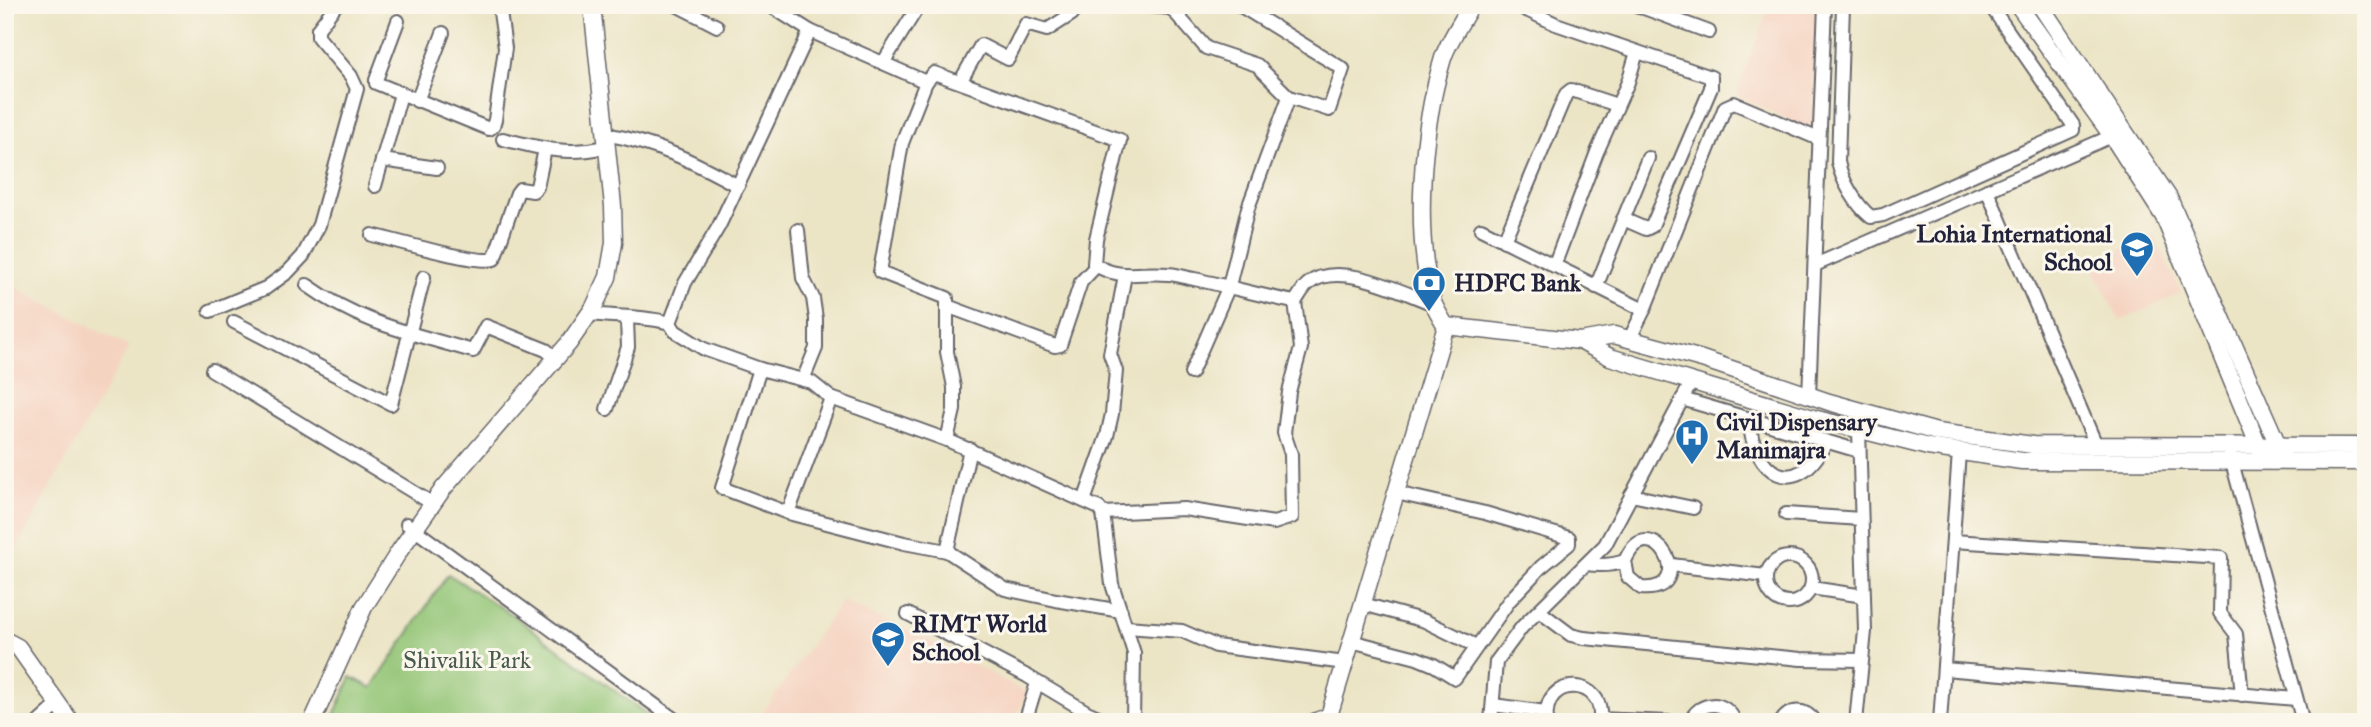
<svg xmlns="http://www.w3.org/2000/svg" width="2371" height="727" font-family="'IM FELL Great Primer',serif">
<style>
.built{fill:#f5d3c1}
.green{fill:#92c474;stroke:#5a7358;stroke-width:2}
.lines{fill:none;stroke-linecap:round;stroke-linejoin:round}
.minor-casing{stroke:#68666b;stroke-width:16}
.tertiary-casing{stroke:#68666b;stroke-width:19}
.minor{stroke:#fff;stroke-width:12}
.tertiary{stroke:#fff;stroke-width:16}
.labels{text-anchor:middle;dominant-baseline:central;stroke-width:6;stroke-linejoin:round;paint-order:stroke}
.poi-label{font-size:24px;font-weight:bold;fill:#22223b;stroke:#fbf7ec;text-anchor:start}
.park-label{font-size:24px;fill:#495b4f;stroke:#fbf7ec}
</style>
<rect width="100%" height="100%" fill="#fbf7ec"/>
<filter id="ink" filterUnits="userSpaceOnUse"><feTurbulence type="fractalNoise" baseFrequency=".0143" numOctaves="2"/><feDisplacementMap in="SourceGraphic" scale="14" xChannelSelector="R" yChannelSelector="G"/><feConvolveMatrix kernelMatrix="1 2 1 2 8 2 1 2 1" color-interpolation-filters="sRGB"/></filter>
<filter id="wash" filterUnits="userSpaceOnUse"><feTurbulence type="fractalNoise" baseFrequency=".00686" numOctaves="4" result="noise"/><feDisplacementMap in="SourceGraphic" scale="28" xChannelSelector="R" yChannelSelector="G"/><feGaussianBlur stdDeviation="1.57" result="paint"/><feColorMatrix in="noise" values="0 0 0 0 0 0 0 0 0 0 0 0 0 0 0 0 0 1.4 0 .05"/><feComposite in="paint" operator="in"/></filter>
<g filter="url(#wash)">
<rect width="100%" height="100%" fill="#ebe4c5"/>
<g class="built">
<polygon points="1770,5 1818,5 1813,131 1736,95"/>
<polygon points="2154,234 2181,293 2120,321 2091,264"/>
<polygon points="5,282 129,347 5,569"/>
<polygon points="842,601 935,643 1027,693 1014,722 756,722"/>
</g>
<polygon class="green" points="448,574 514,616 657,722 331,722 351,677 372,688"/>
</g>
<g filter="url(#ink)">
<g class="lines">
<g class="minor-casing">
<g id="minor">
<polyline points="676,5 717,26"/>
<polyline points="1139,5 1171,8"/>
<polyline points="1172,5 1171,8 1206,48 1257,65 1289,97 1248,208 1229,286 1191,373"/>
<polyline points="1239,5 1343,69 1329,110 1289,97"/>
<polyline points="1516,5 1556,24 1711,77 1711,88 1652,226 1646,229 1623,219"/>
<polyline points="1636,5 1709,32"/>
<path d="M 1843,5 L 1838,162 C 1842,181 1856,205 1871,217 L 1883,215 L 2073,130 L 2073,125 L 1990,5"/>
<polyline points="398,21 376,80 376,83 489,129 493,126 495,120 505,48 499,5"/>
<polyline points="810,31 926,82 902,143 880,272 947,298 947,352 954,387 954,410 947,440"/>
<polyline points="883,63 919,5"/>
<path d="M 926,82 L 934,73 L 1120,140 L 1096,239 L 1094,264 C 1120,281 1140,271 1168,274 C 1177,274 1186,278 1194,279 C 1228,286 1261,296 1295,302 C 1299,296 1303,288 1308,284 C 1338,259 1403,293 1434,304"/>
<polyline points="960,82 981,45 1008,59 1026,24 1047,30 1072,14 1078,5"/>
<polyline points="417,101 443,33"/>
<path d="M 605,134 C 656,143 693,161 738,186"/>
<path d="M 503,139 C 536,147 566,156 600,148"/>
<polyline points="382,160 437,168"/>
<polyline points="375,186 401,94"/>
<polyline points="1987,190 2096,445"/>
<polyline points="1481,229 1644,310"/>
<polyline points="798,230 803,278 813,298 816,319 816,348 803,380"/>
<path d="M 372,235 C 393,240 479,265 494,259 L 517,193 L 520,189 L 533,191 L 537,187 L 545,149"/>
<polyline points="1504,241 1566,94 1571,90 1617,105"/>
<polyline points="1815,265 2112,136"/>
<polyline points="1554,266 1597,152 1628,82 1637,52"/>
<path d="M 307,285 C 361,324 411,333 473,351 L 486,326 L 546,350 L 556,358"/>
<polyline points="1596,287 1648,158"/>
<polyline points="947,306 1055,346 1060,345 1081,282 1096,266"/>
<polyline points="210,311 266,288 288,272 303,256 319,225 357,89 351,76 318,37 318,29 336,5"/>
<path d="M 590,314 C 614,317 648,316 670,323 L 685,283 L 719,226 L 810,31 L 769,5"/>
<polyline points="234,322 391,404 424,277"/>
<polyline points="670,323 675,331 704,349 760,369 811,382 831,398 947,440 1099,508 1103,513 1112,584 1134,653 1133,722"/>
<polyline points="1630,338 1644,310 1725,107 1734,103 1819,139"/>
<polyline points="760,369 722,488 788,513 904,543 947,551 1005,589 1056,600 1121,611"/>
<polyline points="212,370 425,499"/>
<polyline points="1809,396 1825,5"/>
<polyline points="1682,399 1859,451"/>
<polyline points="607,409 628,347 627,319"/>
<path d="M 1749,419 C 1753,474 1796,502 1826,442"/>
<polyline points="2230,455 2303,722"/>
<polyline points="1631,495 1693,508"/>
<polyline points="1084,501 1107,436 1112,414 1116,371 1110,354 1125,275"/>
<polyline points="788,513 831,398"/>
<polyline points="1103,513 1184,509 1274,523 1292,517 1291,454 1284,433 1289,392 1301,348 1295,302"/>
<polyline points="1786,514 1861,519"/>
<polyline points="407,524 678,722"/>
<polyline points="1953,541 2221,558 2220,613 2236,634 2242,695"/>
<polyline points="947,551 970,449"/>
<circle cx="1789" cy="580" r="23"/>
<path d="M 1586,564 C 1600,566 1611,566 1625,561 C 1650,502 1703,593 1641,588 L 1628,577 L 1625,561"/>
<polyline points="1671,565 1766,576"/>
<polyline points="1811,588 1864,596"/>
<polyline points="1363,604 1425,621 1476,646"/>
<polyline points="1539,611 1571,635 1584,638 1801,659 1862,660"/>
<polyline points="908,614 1027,676 1087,712 1110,722"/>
<polyline points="1126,627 1182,631 1216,646 1345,663"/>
<polyline points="1351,641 1417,658 1434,665 1455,678 1509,601 1541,567 1569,544 1569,538 1485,513 1396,493"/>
<polyline points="1944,669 2296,699"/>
<polyline points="1493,705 1546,712"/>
<polyline points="1600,719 1669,722"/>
<polyline points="39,722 59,704"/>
<polyline points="1025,722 1037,683"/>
<polyline points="1491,722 1496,662 1522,627 1605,545 1692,381"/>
<path d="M 1547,722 C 1541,672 1609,678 1599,722"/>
<path d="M 1690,722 C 1699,700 1726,699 1735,722"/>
<path d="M 1781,722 C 1790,708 1805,708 1815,722"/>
<polyline points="1856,722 1865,631 1859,430"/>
<polyline points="1940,722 1959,452"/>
</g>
</g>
<g class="tertiary-casing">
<g id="tertiary">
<polyline points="2018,5 2112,136 2164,217 2262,454"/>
<polyline points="2040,5 2169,198 2282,454"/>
<polyline points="1446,326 1580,341 1614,335 1702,359 1829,402 1937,432 2033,445 2366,446"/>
<polyline points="1580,341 1610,357 1813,418 1928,447 2022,461 2366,462"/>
<polyline points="5,640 18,647 71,722"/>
<polyline points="312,722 364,607 400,550 443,489 569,343 594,307 608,277 614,243 613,206 592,5"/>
<path d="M 1314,722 L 1329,716 L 1446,326 C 1441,318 1436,310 1433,302 C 1413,232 1422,127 1443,58 C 1449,40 1462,22 1471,5"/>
</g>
</g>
<use href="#minor" class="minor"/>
<use href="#tertiary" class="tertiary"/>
</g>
</g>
<defs>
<g id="school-pin" transform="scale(1.75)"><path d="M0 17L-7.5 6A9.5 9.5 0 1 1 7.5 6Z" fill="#1f6fb2" stroke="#fbf7ec"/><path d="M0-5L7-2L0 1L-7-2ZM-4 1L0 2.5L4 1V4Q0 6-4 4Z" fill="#fff"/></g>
<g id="bank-pin" transform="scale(1.75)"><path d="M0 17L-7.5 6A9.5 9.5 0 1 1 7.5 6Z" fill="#1f6fb2" stroke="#fbf7ec"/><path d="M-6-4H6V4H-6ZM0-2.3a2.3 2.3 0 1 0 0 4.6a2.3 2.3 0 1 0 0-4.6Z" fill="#fff"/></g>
<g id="hospital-pin" transform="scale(1.75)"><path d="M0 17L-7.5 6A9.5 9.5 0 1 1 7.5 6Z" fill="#1f6fb2" stroke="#fbf7ec"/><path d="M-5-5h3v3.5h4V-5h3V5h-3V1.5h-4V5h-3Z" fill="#fff"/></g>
</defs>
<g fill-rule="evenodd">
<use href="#school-pin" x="2137" y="248"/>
<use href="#bank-pin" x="1429" y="283"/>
<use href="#hospital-pin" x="1692" y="436"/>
<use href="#school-pin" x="888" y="638"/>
</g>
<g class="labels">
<g class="poi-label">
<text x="2112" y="234" text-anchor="end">Lohia International<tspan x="2112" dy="28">School</tspan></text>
<text x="1454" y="283">HDFC Bank</text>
<text x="1716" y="422">Civil Dispensary<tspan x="1716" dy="28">Manimajra</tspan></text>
<text x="912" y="624">RIMT World<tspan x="912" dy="28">School</tspan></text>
</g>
<g class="park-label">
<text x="467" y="660">Shivalik Park</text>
</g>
</g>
<rect width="2371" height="727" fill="none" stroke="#fbf7ec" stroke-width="28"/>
</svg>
